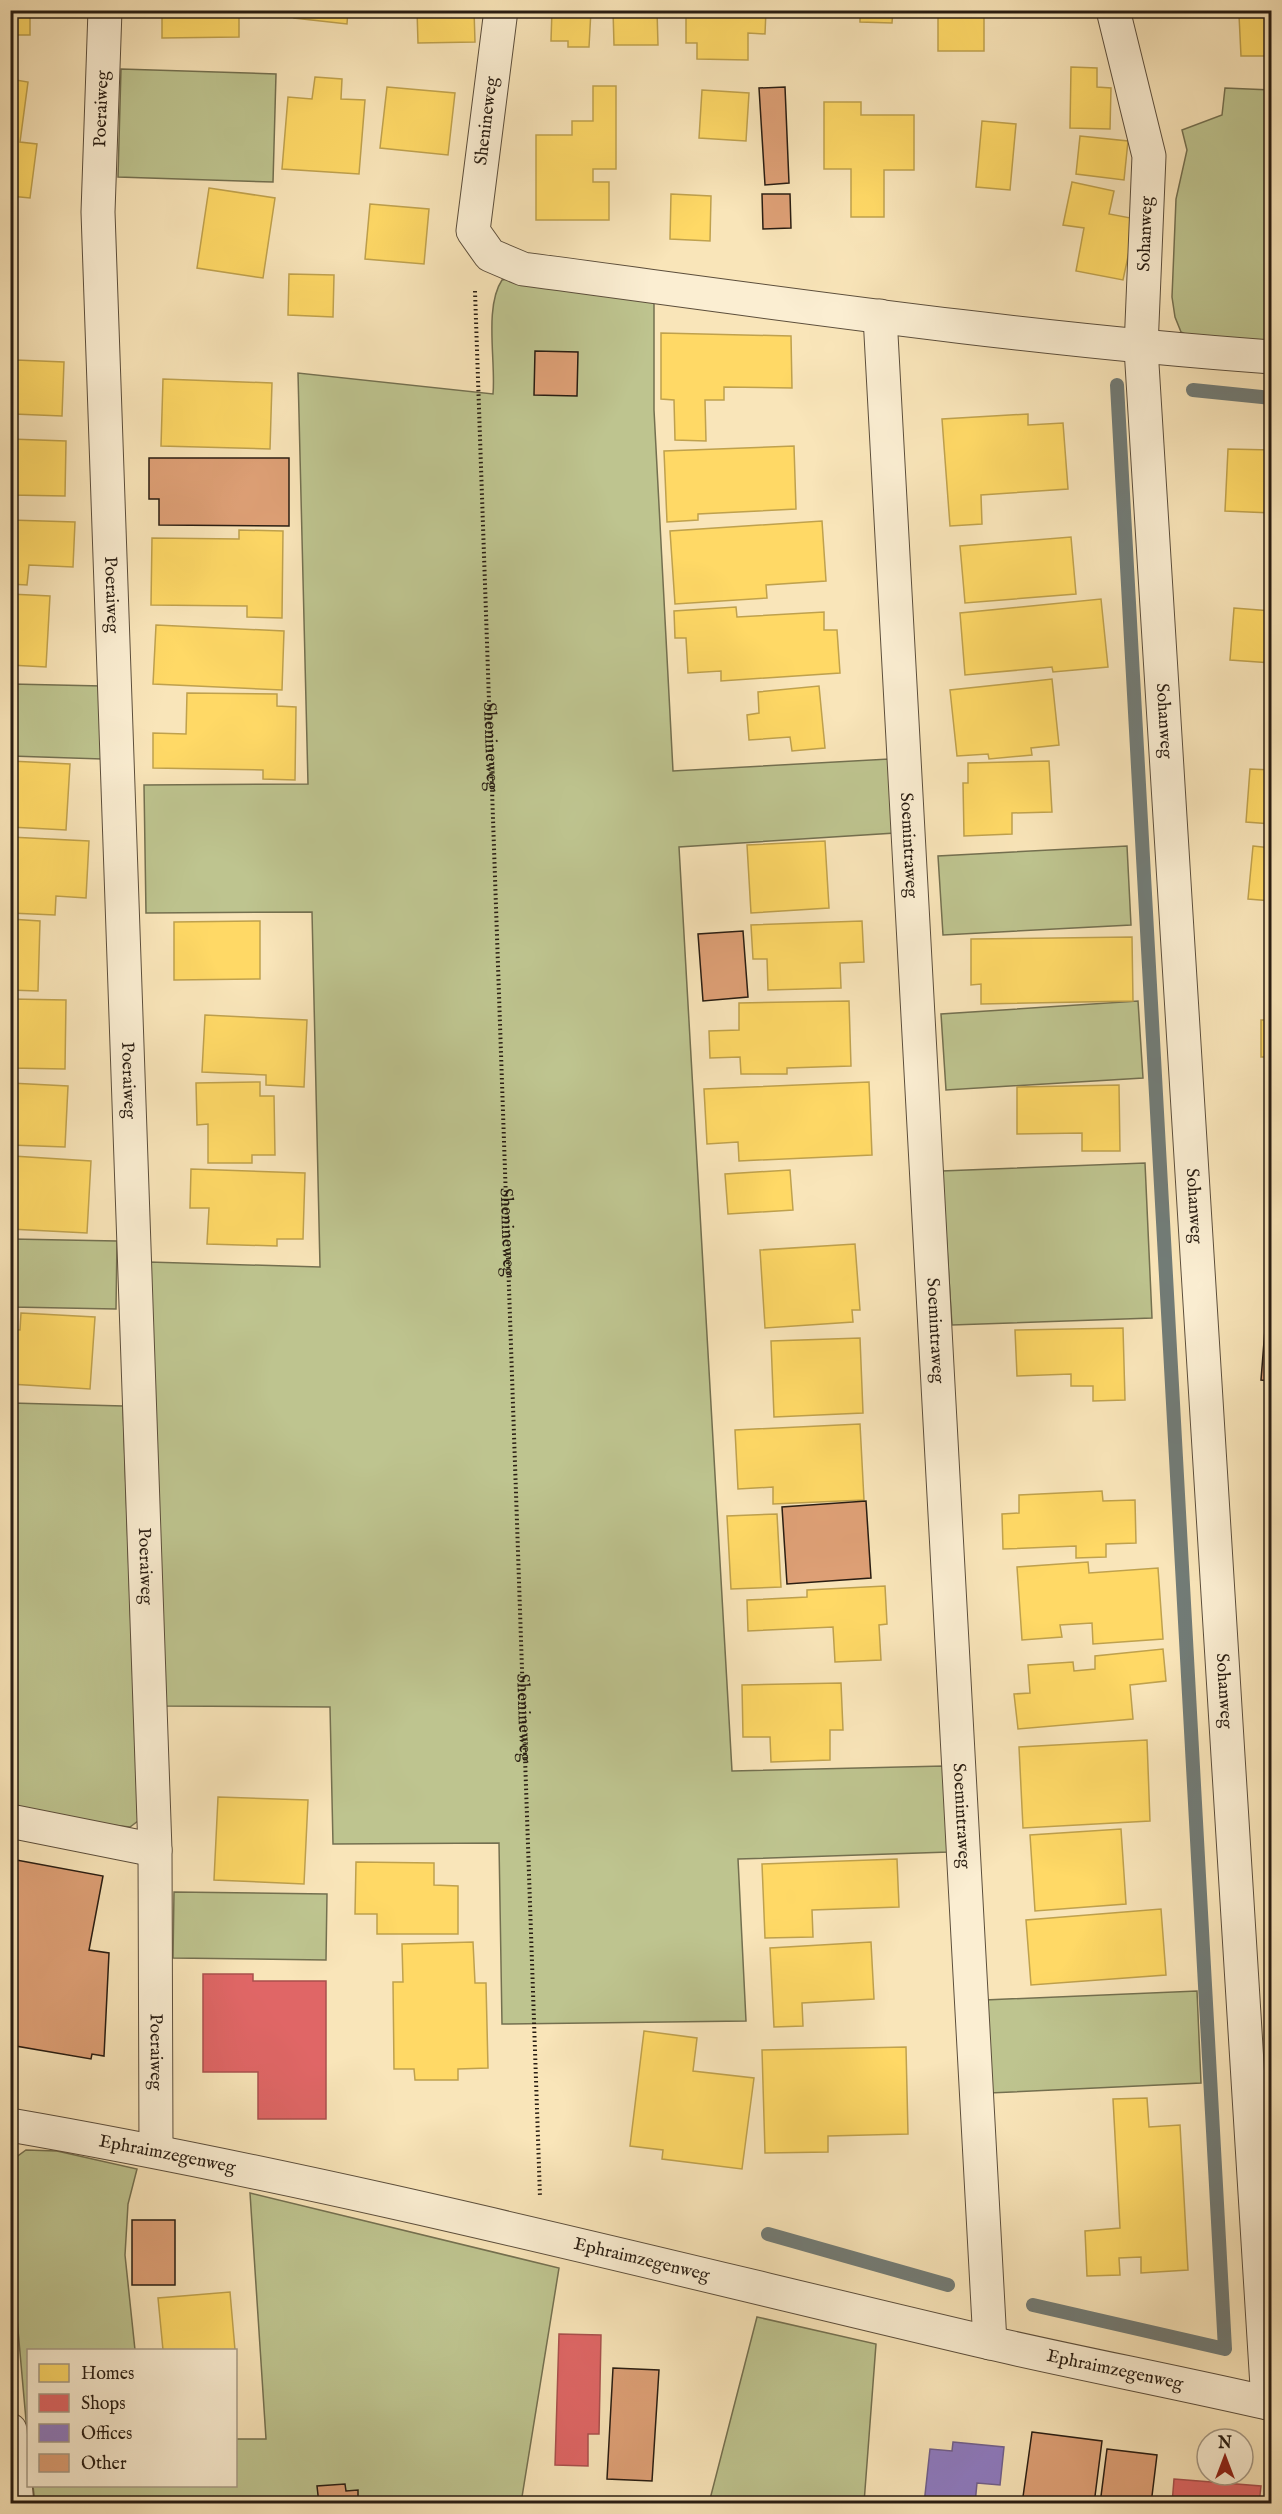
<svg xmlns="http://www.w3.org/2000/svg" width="1282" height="2514" font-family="'IM FELL English',serif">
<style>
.green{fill:#bec48f;stroke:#747050;stroke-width:1.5}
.homes{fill:#ffd966;stroke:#bfa14d;stroke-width:1.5}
.shops{fill:#e06666;stroke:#a9504d;stroke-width:1.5}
.offices{fill:#8e7cc3;stroke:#70608e;stroke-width:1.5}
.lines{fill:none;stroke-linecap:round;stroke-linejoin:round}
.stream{stroke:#727c77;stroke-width:14}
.building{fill:#dea076;stroke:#291d12;stroke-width:1.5}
.minor-casing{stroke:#5d4f3c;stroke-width:35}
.path{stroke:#291d12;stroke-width:4;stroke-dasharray:1.5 3;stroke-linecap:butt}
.minor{stroke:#fbeed2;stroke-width:33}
.labels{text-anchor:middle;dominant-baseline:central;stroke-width:6;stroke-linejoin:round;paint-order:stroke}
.street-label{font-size:18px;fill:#291d12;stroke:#fbeed2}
</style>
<rect width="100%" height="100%" fill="#f9e5b9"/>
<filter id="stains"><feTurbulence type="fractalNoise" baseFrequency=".00333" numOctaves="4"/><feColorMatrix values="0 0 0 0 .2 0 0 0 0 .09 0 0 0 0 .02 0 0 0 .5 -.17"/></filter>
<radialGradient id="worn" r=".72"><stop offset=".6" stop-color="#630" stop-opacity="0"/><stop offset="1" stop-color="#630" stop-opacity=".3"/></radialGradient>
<g class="green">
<polygon points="121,69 276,74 273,182 118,177"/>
<polygon points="1225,88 1271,90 1271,342 1193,338 1181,332 1175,317 1172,297 1176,199 1187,150 1182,130 1222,115"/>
<path d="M 513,278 L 654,301 L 654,410 L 673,771 L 889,759 L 895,833 L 679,847 L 732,1771 L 944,1766 L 949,1852 L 738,1859 L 746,2021 L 502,2024 L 499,1843 L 333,1844 L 330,1707 L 163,1706 L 149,1262 L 320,1267 L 312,912 L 146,913 L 144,785 L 308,784 L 298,373 L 493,394 C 496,362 484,307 502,280 Z"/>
<polygon points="11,684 102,686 102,759 11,756"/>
<polygon points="1127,846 1131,925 943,935 938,856"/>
<polygon points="1138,1001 1143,1078 946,1090 941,1014"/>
<polygon points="1145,1163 1152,1318 952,1325 942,1171"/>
<polygon points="11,1239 117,1241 116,1309 11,1307"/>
<polygon points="11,1403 123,1406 138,1821 130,1827 46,1818 11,1811"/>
<polygon points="174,1892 327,1894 326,1960 173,1958"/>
<polygon points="1197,1991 1201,2083 989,2093 985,2000"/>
<polygon points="26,2150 57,2151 137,2169 128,2204 125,2255 135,2350 28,2350 28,2443 11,2251 11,2161"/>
<polygon points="250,2193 559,2268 521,2503 35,2504 33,2486 236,2486 236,2439 266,2439"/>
<polygon points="757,2317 876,2344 864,2503 709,2503"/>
</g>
<g class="homes">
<polygon points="10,10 30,10 30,35 11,35 11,53"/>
<polygon points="162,10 239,10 239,37 162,38"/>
<polygon points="295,10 348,10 347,24 294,18"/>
<polygon points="417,10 474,10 475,42 418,43"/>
<polygon points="552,10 591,10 589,47 568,47 568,41 551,41"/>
<polygon points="613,10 657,10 658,45 614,45"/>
<polygon points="686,10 766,10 765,34 748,33 748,60 697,59 697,43 686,43"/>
<rect x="802" y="10" width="49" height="2"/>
<polygon points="860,10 893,10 892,23 860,22"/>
<rect x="938" y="10" width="46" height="41"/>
<polygon points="1272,14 1272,56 1241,56 1239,15"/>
<polygon points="1071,67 1097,68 1097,87 1111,88 1110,129 1070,128"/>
<polygon points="315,77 342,79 341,99 365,100 359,174 282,169 288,97 312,99"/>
<polygon points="10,79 28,82 20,142 37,144 30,198 10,196"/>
<polygon points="593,86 616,86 616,169 593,169 593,182 609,182 609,220 536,220 536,135 572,135 572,121 593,121"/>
<polygon points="387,87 455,93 448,155 380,148"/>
<polygon points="702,90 749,93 746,141 699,138"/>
<polygon points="824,102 861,102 861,115 914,115 914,170 884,170 884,217 851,217 851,169 824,169"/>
<polygon points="982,121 1016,124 1010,190 976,187"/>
<polygon points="1080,136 1128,141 1124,180 1076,174"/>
<polygon points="1072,182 1114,191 1109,214 1136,219 1123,280 1076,271 1084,228 1063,225"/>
<polygon points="209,188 275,198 263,278 197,268"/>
<polygon points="671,194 711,196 710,241 670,239"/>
<polygon points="370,204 429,209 424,264 365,259"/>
<polygon points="289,274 334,275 333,317 288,315"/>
<polygon points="661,333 791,336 792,388 724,387 724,400 705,400 706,441 675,440 674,400 661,399"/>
<polygon points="16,360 64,362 62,416 14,414"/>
<polygon points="163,379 272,383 270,449 161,446"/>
<polygon points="1028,414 1028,425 1063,423 1068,489 981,495 982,524 950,526 942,419"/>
<polygon points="10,439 66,441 65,496 10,495"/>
<polygon points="794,446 796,509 698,514 698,520 667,522 664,451"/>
<polygon points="1228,449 1272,450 1272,513 1225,511"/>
<polygon points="10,520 75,522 73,567 29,565 27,585 10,584"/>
<polygon points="822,521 826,581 766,585 767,598 675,604 670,531"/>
<polygon points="239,530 283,531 282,618 247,617 247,606 151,605 152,538 239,539"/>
<polygon points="1071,537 1076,594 965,603 960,546"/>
<polygon points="10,594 50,596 46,667 10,665"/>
<polygon points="1101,599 1108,667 1053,672 1052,667 965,675 960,613"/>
<polygon points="736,607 737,617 824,612 824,630 837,630 840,673 721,681 721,671 688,673 686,638 675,638 674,611"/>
<polygon points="1234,608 1272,611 1272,663 1230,660"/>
<polygon points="156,625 284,631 282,690 153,684"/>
<polygon points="1052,679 1059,745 1031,748 1032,755 989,759 988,754 957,756 950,690"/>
<polygon points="819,686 825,748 792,751 790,737 749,740 747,715 759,713 758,692"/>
<polygon points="187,693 277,694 277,706 296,707 295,780 263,779 263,770 153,768 153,733 186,734"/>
<polygon points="10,761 70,764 66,830 10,827"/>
<polygon points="1049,761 1052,812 1012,813 1012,834 964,836 963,783 968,783 968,763"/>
<polygon points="1250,769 1272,770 1272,824 1246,822"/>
<polygon points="10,837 89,841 86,898 56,896 55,915 10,913"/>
<polygon points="825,841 829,908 751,913 747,845"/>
<polygon points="1253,846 1272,848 1272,901 1248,899"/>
<polygon points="10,919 40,921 38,991 10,990"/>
<polygon points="260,921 260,979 174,980 174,922"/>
<polygon points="862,921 864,962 840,963 841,988 768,990 767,959 753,959 751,925"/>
<polygon points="1132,937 1133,1001 981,1004 981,984 971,985 971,939"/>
<polygon points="10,999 66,1000 65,1069 10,1068"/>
<polygon points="849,1001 851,1066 787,1068 787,1074 741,1074 740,1057 710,1058 709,1031 739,1030 739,1003"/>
<polygon points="1268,1008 1272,1008 1272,1057 1261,1057 1261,1020 1269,1020"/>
<polygon points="205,1015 307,1020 304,1087 266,1085 266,1075 202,1072"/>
<polygon points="260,1082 260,1096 274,1096 275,1155 252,1155 252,1163 208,1163 208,1124 197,1125 196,1083"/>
<polygon points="869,1082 872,1155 739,1161 738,1142 707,1144 704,1089"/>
<polygon points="10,1083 68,1086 65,1147 10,1145"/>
<polygon points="1119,1085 1120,1151 1082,1151 1082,1133 1017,1134 1017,1087"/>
<polygon points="10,1148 14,1148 13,1156 91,1161 87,1233 10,1229"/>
<polygon points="191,1169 305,1173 303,1239 277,1239 277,1246 207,1244 209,1208 190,1208"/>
<polygon points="790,1170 793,1210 728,1214 725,1174"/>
<polygon points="855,1244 860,1310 852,1310 853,1322 765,1328 760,1250"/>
<polygon points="21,1313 95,1317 90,1389 10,1384 10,1329 20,1330"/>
<polygon points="1123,1328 1125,1400 1093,1401 1093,1386 1071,1386 1071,1374 1017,1376 1015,1330"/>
<polygon points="860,1338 863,1413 774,1417 771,1341"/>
<polygon points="860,1424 864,1500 773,1504 773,1487 738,1489 735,1430"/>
<polygon points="1102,1491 1103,1501 1135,1500 1136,1543 1106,1544 1106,1557 1076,1558 1076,1546 1003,1549 1002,1514 1019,1513 1019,1495"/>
<polygon points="777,1514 781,1587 731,1589 727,1516"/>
<polygon points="1088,1562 1089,1573 1158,1568 1163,1639 1093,1644 1092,1623 1060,1625 1062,1637 1022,1640 1017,1567"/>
<polygon points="885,1586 887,1624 879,1625 881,1660 835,1662 833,1627 748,1631 747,1600 807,1597 807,1590"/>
<polygon points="1163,1649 1166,1681 1130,1685 1133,1719 1018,1729 1014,1694 1030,1693 1028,1665 1073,1662 1074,1671 1095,1669 1095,1656"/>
<polygon points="841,1683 843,1730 830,1730 830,1760 771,1762 770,1737 743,1737 742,1685"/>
<polygon points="1147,1740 1150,1821 1023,1828 1019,1747"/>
<polygon points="218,1797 308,1800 304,1884 214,1880"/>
<polygon points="1121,1829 1126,1904 1035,1911 1030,1835"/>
<polygon points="897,1859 899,1907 812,1910 813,1937 765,1938 762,1864"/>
<polygon points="356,1862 434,1863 434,1885 458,1886 458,1934 377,1934 377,1914 355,1914"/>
<polygon points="1161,1909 1166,1975 1031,1985 1026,1920"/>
<polygon points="473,1942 475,1983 486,1983 488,2068 458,2069 458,2080 415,2080 414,2069 394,2069 393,1982 403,1982 402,1944"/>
<polygon points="871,1942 874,1999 802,2003 803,2026 774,2027 770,1948"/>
<polygon points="644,2031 697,2038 693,2071 754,2078 742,2169 662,2159 663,2150 630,2146"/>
<polygon points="906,2047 908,2134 828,2136 828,2152 765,2153 762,2050"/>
<polygon points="1147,2098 1149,2127 1180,2125 1188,2270 1141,2273 1141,2257 1119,2258 1120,2275 1087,2276 1085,2231 1120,2228 1113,2099"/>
<polygon points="230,2292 235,2350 163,2350 158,2298"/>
</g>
<g class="shops">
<polygon points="203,1974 253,1974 253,1981 326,1981 326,2119 258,2119 258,2072 203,2072"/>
<polygon points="559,2334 601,2335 599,2434 588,2434 588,2466 555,2465"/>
<polygon points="1174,2479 1261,2486 1259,2504 1172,2504"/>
</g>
<polygon class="offices" points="953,2442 1004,2447 1000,2485 977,2483 975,2504 924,2504 930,2449 952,2451"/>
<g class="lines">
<g class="stream">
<polyline points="1193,390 1272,398"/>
<polyline points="768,2234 948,2285"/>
<polyline points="1033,2305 1225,2349 1117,385"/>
</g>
</g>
<g class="building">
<polygon points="785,87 789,183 765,185 759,88"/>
<polygon points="762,194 790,194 791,228 763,229"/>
<polygon points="535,351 578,352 577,396 534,395"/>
<polygon points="149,458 289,458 289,526 159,525 159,499 149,499"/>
<polygon points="743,931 748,997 703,1001 698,934"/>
<polygon points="1265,1329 1272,1329 1272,1381 1261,1380"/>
<polygon points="866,1501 871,1578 787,1584 782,1507"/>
<polygon points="11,1859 103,1876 89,1950 109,1953 104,2056 92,2054 91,2059 10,2045"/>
<rect x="132" y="2220" width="43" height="65"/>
<polygon points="613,2368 659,2370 652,2481 607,2479"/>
<polygon points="1032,2432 1102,2441 1094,2504 1022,2504"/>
<polygon points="1107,2449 1157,2455 1151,2504 1100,2504"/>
<polygon points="345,2484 346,2491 358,2490 358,2504 319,2504 317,2486"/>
</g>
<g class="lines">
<g class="minor-casing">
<g id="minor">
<path id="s2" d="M 105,10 L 98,212 L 155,1850 L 156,2150"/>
<path d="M 501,10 L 473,231 L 490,255 L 523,269 C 772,302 1021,339 1272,357"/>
<path id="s3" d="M 1113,10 L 1149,156 L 1141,348 L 1268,2403"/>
<path id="s4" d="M 880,316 L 990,2343"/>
<polyline points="10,1821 155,1850"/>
<path id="s5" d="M 10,2125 C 339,2182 662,2266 986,2342 C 1081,2364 1177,2382 1272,2404"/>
<polyline points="10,2430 17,2504"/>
</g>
</g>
<path class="path" id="s1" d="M 475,291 L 540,2197"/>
<use href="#minor" class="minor"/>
</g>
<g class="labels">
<g class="street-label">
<text transform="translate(102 109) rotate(-88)">Poeraiweg</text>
<text transform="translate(487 121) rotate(-83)">Shenineweg</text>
<text transform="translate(1146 234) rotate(-88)">Sohanweg</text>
<text stroke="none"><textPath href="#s2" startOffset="585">Poeraiweg</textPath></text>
<text stroke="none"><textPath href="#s3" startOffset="716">Sohanweg</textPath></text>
<text stroke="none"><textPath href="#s1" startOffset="456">Shenineweg</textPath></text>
<text stroke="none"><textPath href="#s4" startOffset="530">Soemintraweg</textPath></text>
<text stroke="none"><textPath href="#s2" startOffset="1071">Poeraiweg</textPath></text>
<text stroke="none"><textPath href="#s3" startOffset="1202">Sohanweg</textPath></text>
<text stroke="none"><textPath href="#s1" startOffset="942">Shenineweg</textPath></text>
<text stroke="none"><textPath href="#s4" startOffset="1016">Soemintraweg</textPath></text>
<text stroke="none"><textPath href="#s2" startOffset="1557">Poeraiweg</textPath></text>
<text stroke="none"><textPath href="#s3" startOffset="1688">Sohanweg</textPath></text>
<text stroke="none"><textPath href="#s1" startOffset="1428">Shenineweg</textPath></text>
<text stroke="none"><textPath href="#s4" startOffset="1502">Soemintraweg</textPath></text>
<text stroke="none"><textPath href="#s2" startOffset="2043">Poeraiweg</textPath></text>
<text stroke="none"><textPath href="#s5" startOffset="160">Ephraimzegenweg</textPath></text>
<text stroke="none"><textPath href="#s5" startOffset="646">Ephraimzegenweg</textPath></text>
<text stroke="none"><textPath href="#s5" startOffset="1132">Ephraimzegenweg</textPath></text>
</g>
</g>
<rect width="1282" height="2514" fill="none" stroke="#f9e5b9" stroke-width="36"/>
<rect x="12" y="12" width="1258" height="2490" fill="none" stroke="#291d12" stroke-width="3"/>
<rect x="18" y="18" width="1246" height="2478" fill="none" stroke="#291d12" stroke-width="1.5"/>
<rect x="27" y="2349" width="210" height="138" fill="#fbeed2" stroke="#a79a85" stroke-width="1.5"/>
<rect x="39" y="2364" width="30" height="18" fill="#ffd966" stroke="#a79a85" stroke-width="1.5"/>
<text x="81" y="2379" font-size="18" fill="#291d12">Homes</text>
<rect x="39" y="2394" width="30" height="18" fill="#e06666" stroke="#a79a85" stroke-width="1.5"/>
<text x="81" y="2409" font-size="18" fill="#291d12">Shops</text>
<rect x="39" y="2424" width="30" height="18" fill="#8e7cc3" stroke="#a79a85" stroke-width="1.5"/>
<text x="81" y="2439" font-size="18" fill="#291d12">Offices</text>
<rect x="39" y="2454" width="30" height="18" fill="#dea076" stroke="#a79a85" stroke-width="1.5"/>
<text x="81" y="2469" font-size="18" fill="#291d12">Other</text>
<g transform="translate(1225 2457)"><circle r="28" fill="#fbeed2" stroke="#a79a85" stroke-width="1.5"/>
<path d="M0-4.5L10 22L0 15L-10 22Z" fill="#8f2418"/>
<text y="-9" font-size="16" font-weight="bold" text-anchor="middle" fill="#291d12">N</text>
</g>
<rect width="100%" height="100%" filter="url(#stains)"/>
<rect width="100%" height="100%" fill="url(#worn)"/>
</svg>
